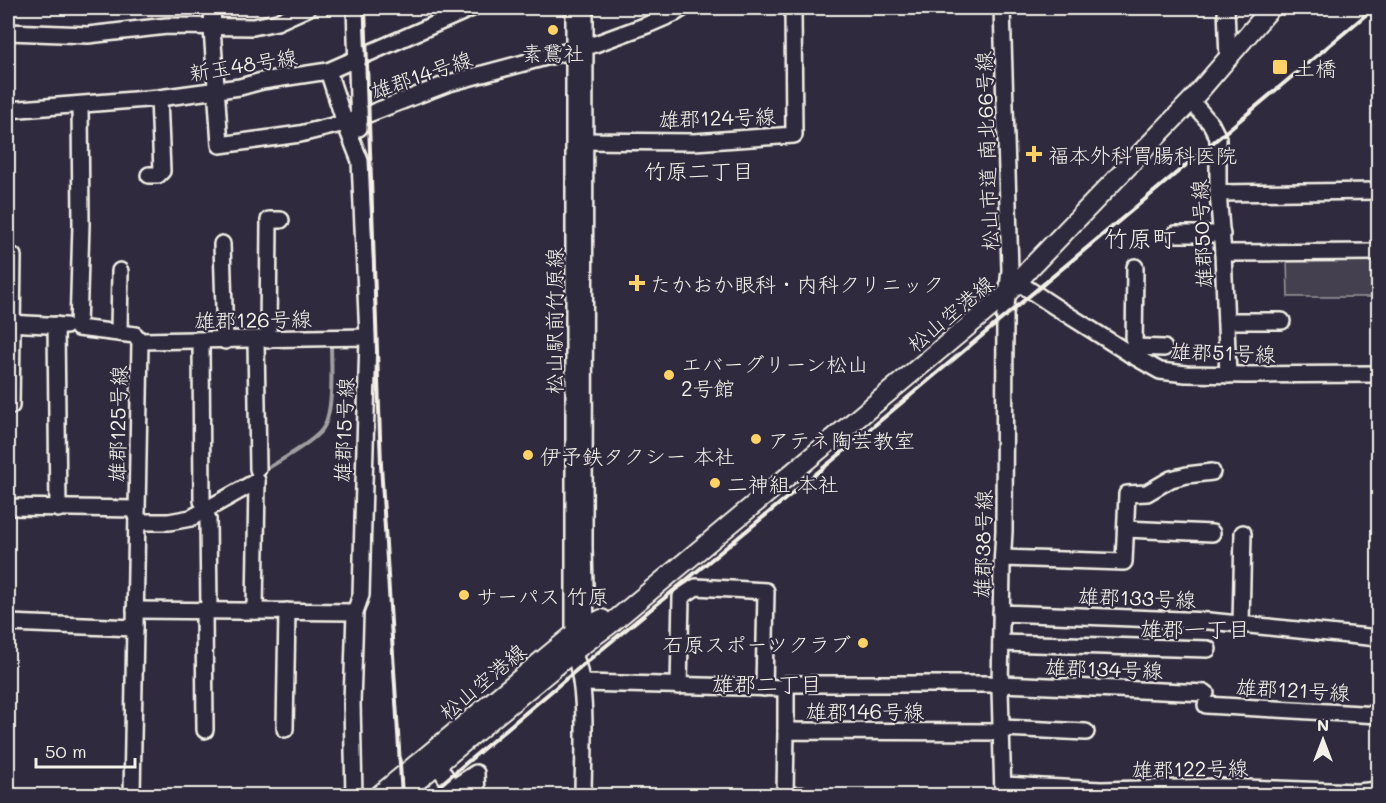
<svg xmlns="http://www.w3.org/2000/svg" width="1386" height="803" font-family="Mali,'Klee One',sans-serif">
<style>
.green{fill:#454050;stroke:#9c989c;stroke-width:1.5}
.lines{fill:none;stroke-linecap:round;stroke-linejoin:round}
.stream{stroke:#a19ea0;stroke-width:4}
.minor-casing{stroke:#f4f1e8;stroke-width:20}
.major-casing{stroke:#f4f1e8;stroke-width:22}
.minor{stroke:#2f2a3d;stroke-width:15}
.major{stroke:#2f2a3d;stroke-width:18}
.rail{stroke:#f4f1e8;stroke-width:4}
.poi-dot{fill:#ffd166;stroke:#2f2a3d;stroke-width:2}
.labels{text-anchor:middle;dominant-baseline:central;stroke-width:4.5;stroke-linejoin:round;paint-order:stroke}
.poi-label{font-size:21px;fill:#f4f1e8;stroke:#2f2a3d;text-anchor:start}
.street-label{font-size:21px;fill:#f4f1e8;stroke:#2f2a3d}
.neighbourhood-label{font-size:22px;fill:#f4f1e8;stroke:#2f2a3d}
.quarter-label{font-size:24px;fill:#f4f1e8;stroke:#2f2a3d}
</style>
<rect width="100%" height="100%" fill="#2f2a3d"/>
<filter id="ink" filterUnits="userSpaceOnUse"><feTurbulence type="fractalNoise" baseFrequency=".0167" numOctaves="2"/><feDisplacementMap in="SourceGraphic" scale="12" xChannelSelector="R" yChannelSelector="G"/><feConvolveMatrix kernelMatrix="1 2 1 2 8 2 1 2 1" color-interpolation-filters="sRGB"/></filter>
<g filter="url(#ink)">
<polygon class="green" points="1287,257 1378,259 1378,297 1288,297"/>
<g class="lines">
<path class="stream" d="M 263,471 C 278,462 310,444 321,431 C 335,415 331,364 331,343"/>
<g class="minor-casing">
<g id="minor">
<polyline points="213,8 212,28 220,145 300,134 345,123 449,83 595,44 647,25 675,13 683,8"/>
<polyline points="355,8 359,128"/>
<polyline points="574,8 574,634"/>
<polyline points="585,8 584,548 586,626"/>
<polyline points="1002,8 1010,270 1005,315 1004,531 1002,566 1000,689 1003,796"/>
<polyline points="1226,8 1228,59"/>
<polyline points="8,32 88,35 167,26 253,27 277,22 308,8"/>
<polyline points="328,71 345,123 360,161 368,337 361,595 355,612 352,703 354,796"/>
<polyline points="1191,101 1211,124 1218,138 1218,193 1223,253 1228,375"/>
<polyline points="80,105 81,224 78,328 135,335 140,341 132,796"/>
<polyline points="8,110 159,98 240,87 262,81 328,71 472,8"/>
<polyline points="577,141 694,142 794,135 793,8"/>
<polyline points="149,175 158,175 162,171 159,98"/>
<polyline points="1218,193 1378,191"/>
<polyline points="1175,234 1222,234"/>
<polyline points="222,244 225,341"/>
<polyline points="1223,253 1378,252"/>
<polyline points="1013,274 1019,283 1054,306 1130,354 1160,371 1186,374 1244,375 1378,374"/>
<polyline points="1226,321 1282,321"/>
<polyline points="8,323 66,326"/>
<polyline points="56,325 58,509"/>
<polyline points="119,332 120,271"/>
<polyline points="256,340 258,469"/>
<polyline points="268,340 269,220 281,220"/>
<polyline points="140,341 368,337"/>
<polyline points="201,342 202,501"/>
<polyline points="1134,347 1135,267"/>
<polyline points="1130,354 1134,347 1164,348"/>
<polyline points="11,406 13,256"/>
<polyline points="8,507 137,509"/>
<polyline points="204,512 208,519 209,610"/>
<polyline points="137,522 169,522 191,518 257,481"/>
<polyline points="1126,529 1212,533"/>
<polyline points="1003,558 1124,562 1127,494 1147,493 1171,479 1187,475 1212,472"/>
<polyline points="135,610 355,612"/>
<polyline points="204,610 205,730"/>
<polyline points="255,611 257,481"/>
<polyline points="1001,613 1209,621 1378,638"/>
<polyline points="8,623 135,628"/>
<polyline points="1241,624 1243,533"/>
<polyline points="1001,643 1208,649"/>
<path d="M 573,652 C 589,686 583,756 583,796"/>
<polyline points="582,683 786,688 787,684 990,684"/>
<polyline points="1001,684 1206,693"/>
<polyline points="679,686 681,597 696,587 766,591 764,688"/>
<polyline points="786,688 786,731"/>
<polyline points="1206,705 1378,715"/>
<polyline points="1002,728 1086,732"/>
<polyline points="285,729 287,611"/>
<polyline points="437,764 453,788 447,796"/>
<polyline points="1003,785 1101,790 1220,787 1357,792 1378,790"/>
<polyline points="453,788 476,773 477,796"/>
<polyline points="814,796 785,795 786,731 1002,732"/>
</g>
</g>
<g class="major-casing">
<g id="major">
<polyline points="378,796 574,634 602,619"/>
<polyline points="399,796 573,652 608,626 1008,293 1031,267 1191,101 1271,8"/>
</g>
</g>
<use href="#minor" class="minor"/>
<use href="#major" class="major"/>
<g class="rail">
<polyline points="365,8 381,465 402,796"/>
<polyline points="427,796 579,668 839,455 1374,8"/>
</g>
</g>
</g>
<g class="poi-dot">
<circle cx="553" cy="30" r="6"/>
<rect x="1272" y="59" width="16" height="16" rx="3"/>
<path d="M1031 145h6v6h6v6h-6v6h-6v-6h-6v-6h6z"/>
<path d="M634 274h6v6h6v6h-6v6h-6v-6h-6v-6h6z"/>
<circle cx="669" cy="375" r="6"/>
<circle cx="756" cy="439" r="6"/>
<circle cx="528" cy="455" r="6"/>
<circle cx="715" cy="483" r="6"/>
<circle cx="464" cy="595" r="6"/>
<circle cx="863" cy="643" r="6"/>
</g>
<g class="labels">
<g class="poi-label">
<text x="553" y="52" text-anchor="middle">素鵞社</text>
<text x="1294" y="67">土橋</text>
<text x="1048" y="154">福本外科胃腸科医院</text>
<text x="650" y="283">たかおか眼科・内科クリニック</text>
<text x="681" y="363">エバーグリーン松山<tspan x="681" dy="24">2号館</tspan></text>
<text x="768" y="439">アテネ陶芸教室</text>
<text x="540" y="455">伊予鉄タクシー 本社</text>
<text x="727" y="483">二神組 本社</text>
<text x="476" y="595">サーパス 竹原</text>
<text x="851" y="643" text-anchor="end">石原スポーツクラブ</text>
</g>
<g class="street-label">
<text transform="translate(243 64) rotate(-9)">新玉48号線</text>
<text transform="translate(421 74) rotate(-19)">雄郡14号線</text>
<text transform="translate(717 117) rotate(-2)">雄郡124号線</text>
<text transform="translate(986 151) rotate(-92)">松山市道 南北66号線</text>
<text transform="translate(1201 234) rotate(-93)">雄郡50号線</text>
<text transform="translate(950 313) rotate(-40)">松山空港線</text>
<text transform="translate(253 319) rotate(-1)">雄郡126号線</text>
<text transform="translate(553 321) rotate(-90)">松山駅前竹原線</text>
<text transform="translate(1223 352) rotate(2)">雄郡51号線</text>
<text transform="translate(117 424) rotate(-89)">雄郡125号線</text>
<text transform="translate(343 430) rotate(-88)">雄郡15号線</text>
<text transform="translate(982 544) rotate(-89)">雄郡38号線</text>
<text transform="translate(1137 597) rotate(2)">雄郡133号線</text>
<text transform="translate(1104 668) rotate(2)">雄郡134号線</text>
<text transform="translate(482 681) rotate(-40)">松山空港線</text>
<text transform="translate(1293 689) rotate(3)">雄郡121号線</text>
<text x="865" y="710">雄郡146号線</text>
<text transform="translate(1190 768) rotate(-1)">雄郡122号線</text>
</g>
<g class="neighbourhood-label">
<text x="699" y="170">竹原二丁目</text>
<text x="1195" y="628">雄郡一丁目</text>
<text x="767" y="683">雄郡二丁目</text>
</g>
<g class="quarter-label">
<text x="1140" y="237">竹原町</text>
</g>
</g>
<rect width="1386" height="803" fill="none" stroke="#2f2a3d" stroke-width="30"/>
<rect x="15" y="15" width="1356" height="773" fill="none" stroke="#f4f1e8" stroke-width="2" filter="url(#ink)"/>
<g transform="translate(1323 740)" stroke="#2f2a3d" stroke-width="4.5" paint-order="stroke">
<path d="M0-4.5L10 22L0 15L-10 22Z" fill="#f4f1e8"/>
<text y="-9" font-size="16" font-weight="bold" text-anchor="middle" fill="#f4f1e8">N</text>
</g>
<path d="M36 758v9h99v-9" fill="none" stroke="#f4f1e8" stroke-width="3"/>
<text x="45" y="758" font-size="18" fill="#f4f1e8" stroke="#2f2a3d" stroke-width="4.5" paint-order="stroke">50 m</text>
</svg>
